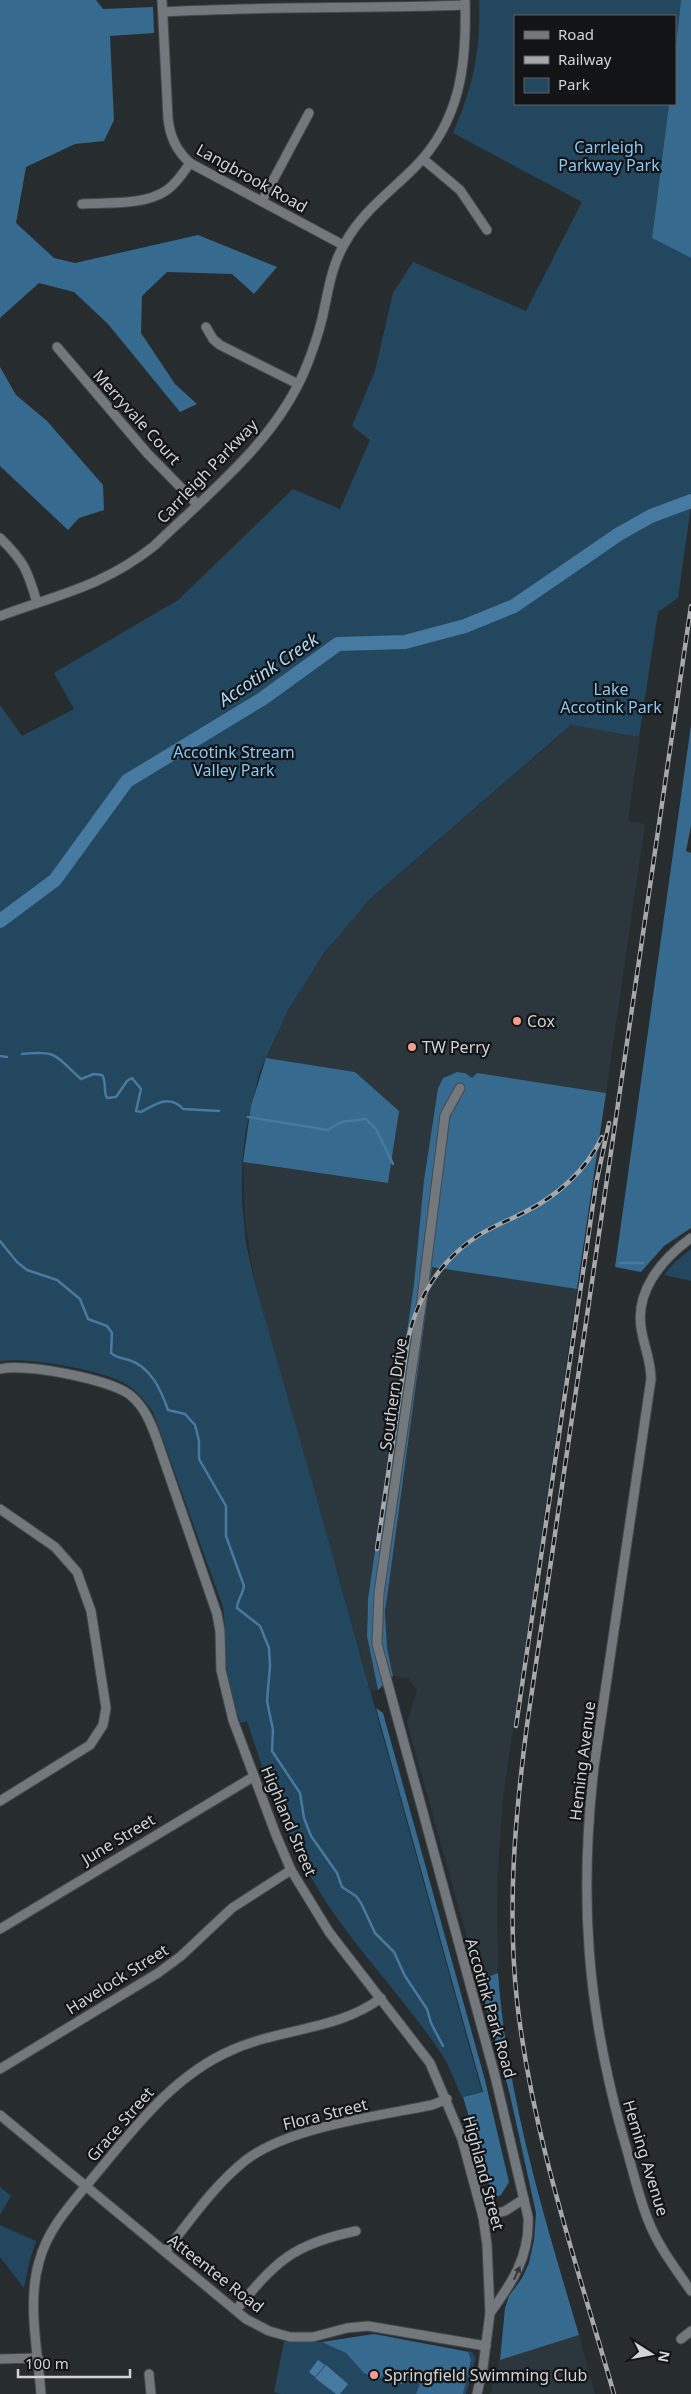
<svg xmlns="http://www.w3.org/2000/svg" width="691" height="2394" font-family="'Noto Sans',sans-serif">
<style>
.built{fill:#2c363d}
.green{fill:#244760}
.forest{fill:#366a8f}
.water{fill:#467aa0}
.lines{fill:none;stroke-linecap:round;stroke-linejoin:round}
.stream{stroke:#467aa0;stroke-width:2.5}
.river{stroke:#467aa0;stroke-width:14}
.minor-casing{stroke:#46494d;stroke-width:11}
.minor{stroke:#73787c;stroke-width:9}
.rail-casing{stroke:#a6a9ac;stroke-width:4.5}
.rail{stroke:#121416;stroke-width:2.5;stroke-dasharray:8;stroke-linecap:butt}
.oneway{fill:#34373a}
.poi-dot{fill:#f49d8c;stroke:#121416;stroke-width:2}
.labels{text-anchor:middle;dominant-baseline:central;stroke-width:4.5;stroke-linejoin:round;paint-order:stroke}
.park-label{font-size:16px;fill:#8bc7f4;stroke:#121416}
.street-label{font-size:16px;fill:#d1d3d6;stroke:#121416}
.poi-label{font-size:16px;fill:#d1d3d6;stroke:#121416;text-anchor:start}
.water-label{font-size:18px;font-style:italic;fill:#abd8fa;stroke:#121416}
</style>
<rect width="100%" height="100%" fill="#272c2f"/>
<g class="built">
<polygon points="572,725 640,737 628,821 645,824 606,1093 477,1073 472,1079 465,1073 457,1072 445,1076 438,1086 424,1180 414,1284 367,1609 367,1636 378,1690 371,1691 255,1283 245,1223 243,1162 388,1183 355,1072 266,1058 287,1012 304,983 335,939 359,911 376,894"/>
<polygon points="432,1266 577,1289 503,1798 497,1884 498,1973 479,1980 407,1723 417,1690 408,1678 393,1676 387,1648 385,1627 386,1603"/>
<polygon points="579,2335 595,2394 490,2394 500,2360"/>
</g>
<g class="green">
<path d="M 479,0 L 681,0 L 675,53 L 675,16 L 515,16 L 515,104 L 669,104 L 652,238 L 691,258 L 691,506 L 678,598 L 658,612 L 639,737 L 571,725 L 370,899 L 324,953 L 288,1010 L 260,1071 L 246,1129 L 242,1162 L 242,1203 L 246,1243 L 254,1280 L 314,1489 L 482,2092 L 462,2097 C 455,2083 450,2066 441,2053 C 406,2001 363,1957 328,1905 C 290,1848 268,1786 247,1721 L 241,1723 C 234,1708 228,1691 227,1674 C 225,1652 226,1630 223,1607 L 153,1412 C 144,1400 136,1389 122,1382 C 97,1369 28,1357 0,1361 L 0,705 L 22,736 L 74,709 L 54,673 L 178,600 L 293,489 L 340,509 L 370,440 L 352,426 L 375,371 L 393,293 L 413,262 L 526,311 L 582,202 L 453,133 C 473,86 481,52 479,0 Z"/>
<polygon points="691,1249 691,1281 664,1275 676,1261"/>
<polygon points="0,2187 11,2196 0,2215"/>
<polygon points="0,2225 36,2241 29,2263 24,2288 0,2257"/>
<polygon points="374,2334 472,2352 476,2358 466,2394 281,2394 274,2392 284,2342 323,2342"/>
</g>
<g class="forest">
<polygon points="0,0 96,0 103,9 153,7 154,33 110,36 114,120 104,141 75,144 26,167 16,223 54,258 75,263 198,235 277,267 254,294 232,274 167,272 142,296 141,333 175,384 197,404 180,412 108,324 74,292 39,283 0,318"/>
<polygon points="681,0 691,0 691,258 652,238 669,104 675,104 675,54"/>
<polygon points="0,367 16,395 47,421 103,485 104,510 79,518 68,530 0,466"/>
<polygon points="691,725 691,826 686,851 691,853 691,1228 664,1246 641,1272 615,1267"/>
<polygon points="266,1058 355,1072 399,1111 388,1183 243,1162 251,1106"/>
<polygon points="457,1072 465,1073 472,1078 477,1073 606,1093 577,1289 432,1267 385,1612 387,1648 393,1676 378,1690 367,1636 368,1599 414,1284 424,1180 438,1088 443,1078"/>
<polygon points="376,1708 383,1713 485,2080 509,2182 501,2195 493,2198 463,2097 483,2092"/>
<path d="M 498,1973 C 507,2098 544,2216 579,2335 L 500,2360 L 505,2308 L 509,2296 L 522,2278 L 529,2263 L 534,2240 L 536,2213 L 510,2095 L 479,1980 Z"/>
<polygon points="374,2334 468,2352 471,2360 463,2394 416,2394 420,2384 412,2379 401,2384 384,2375 379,2379 364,2373 346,2353 322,2342"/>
</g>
<g class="water">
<polygon points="318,2360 325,2365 315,2377 309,2372"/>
<polygon points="326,2365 348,2384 340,2394 336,2394 315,2378"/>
</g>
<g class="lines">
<g class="stream">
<path d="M 22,1054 C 59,1050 55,1056 81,1079 L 94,1074 L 102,1075 C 107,1082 103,1091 107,1098 L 116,1097 L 127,1081 L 132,1078 L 141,1089 L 136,1111 L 141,1112 C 156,1104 169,1094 183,1109 L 219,1111"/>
<polyline points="0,1056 7,1057"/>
<polyline points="248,1117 328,1130 341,1122 366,1119 376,1129 393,1164"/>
<path d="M 0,1241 L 17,1262 L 27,1270 L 57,1280 L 80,1299 L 88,1319 L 107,1326 L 112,1333 L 111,1353 C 117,1358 122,1358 129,1360 C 151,1367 161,1390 168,1410 L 185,1414 L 195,1425 L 199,1441 L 199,1459 L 226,1506 L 226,1536 L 244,1586 C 243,1594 237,1601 237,1608 L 260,1626 L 269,1648 L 270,1666 L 267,1701 L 273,1730 L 272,1751 L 300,1793 L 304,1818 L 311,1836 L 337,1873 L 342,1887 L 356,1896 L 361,1903 L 375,1933 L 394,1952 L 405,1976 L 427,2009 L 431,2023 L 443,2046"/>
<polyline points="620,1263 643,1263"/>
</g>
<polyline class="river" points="0,921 55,880 127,781 262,699 338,644 405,642 465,626 514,606 619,534 651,516 691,501"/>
<g class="minor-casing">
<g id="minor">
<path d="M 162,0 L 168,118 C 170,137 176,150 190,163 L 343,245"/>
<path d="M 163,12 C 264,6 364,9 465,5"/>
<polyline points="423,159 460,190 487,230"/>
<polyline points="262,201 309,113"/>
<path d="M 82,204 C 108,202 144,206 167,190 C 177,183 183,173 190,163"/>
<polyline points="206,327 213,339 220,345 298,384"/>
<polyline points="57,347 147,453 197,504"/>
<path d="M 0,538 C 24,561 28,571 37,603"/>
<path d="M 0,616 C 59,594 102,587 154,546 C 210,492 278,439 307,365 C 313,350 318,335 322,319 C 328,293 331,266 345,243 C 362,212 389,193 414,168 C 461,121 467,63 465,0"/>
<path d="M 460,1088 L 445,1115 L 422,1299 L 379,1593 L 377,1644 L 495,2076 L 528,2217 C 530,2256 512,2283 490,2313"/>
<path d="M 691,1238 C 661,1260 633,1293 642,1333 C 645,1349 651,1362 651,1379 L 594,1767 C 579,1897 587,2007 622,2133 C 631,2162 637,2192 648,2220 C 658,2246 675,2268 691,2291"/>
<path d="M 0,1369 C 25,1363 109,1379 130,1395 C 144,1406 151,1423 157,1440 L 217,1614 L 220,1631 L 221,1670 L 233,1720 L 276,1835 L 291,1870 L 329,1932 L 430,2063 L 462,2139 L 483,2217 L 487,2245 L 490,2313 L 483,2367 L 477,2394"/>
<polyline points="0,1509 55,1547 77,1572 91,1611 106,1708 103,1725 90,1745 0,1801"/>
<polyline points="0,1929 253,1777"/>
<polyline points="0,2069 158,1973 181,1956 232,1908 291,1870"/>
<polyline points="0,2115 246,2319 269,2331 290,2337 313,2337 347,2328 368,2326 486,2346"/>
<polyline points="483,2217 505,2211 524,2199"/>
<path d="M 165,2252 C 190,2221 214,2185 246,2160 C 289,2127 378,2116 432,2105 L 447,2099"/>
<path d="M 236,2310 C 276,2261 293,2244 356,2231"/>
<polyline points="681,2339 691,2331"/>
<polyline points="0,2359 38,2358"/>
<polyline points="149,2374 151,2394"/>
<path d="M 41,2394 C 38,2352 27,2303 39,2262 C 48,2227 74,2201 96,2174 C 136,2126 174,2075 232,2050 C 281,2028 339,2030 381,1998"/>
</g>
</g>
<use href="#minor" class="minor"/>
<g class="rail-casing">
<g id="rail">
<path d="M 377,1549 L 408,1339 C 417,1298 440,1261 476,1237 C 491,1227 507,1221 523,1213 C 556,1197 586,1171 602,1137"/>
<polyline points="516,1726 596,1184 609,1123"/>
<path d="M 614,2394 C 577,2265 532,2135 517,2001 C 507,1908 515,1817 527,1725 L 691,606"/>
</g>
</g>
<use href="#rail" class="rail"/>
</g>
<defs><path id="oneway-solid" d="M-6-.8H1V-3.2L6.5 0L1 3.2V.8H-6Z" transform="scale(1.25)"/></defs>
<use class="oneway" href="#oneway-solid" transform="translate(517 2273) rotate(-65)"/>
<g class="poi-dot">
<circle cx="517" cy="1021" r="5"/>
<circle cx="412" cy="1047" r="5"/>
<circle cx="374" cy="2375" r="5"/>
</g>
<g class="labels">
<g class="park-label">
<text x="609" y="147">Carrleigh<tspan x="609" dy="18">Parkway Park</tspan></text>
<text x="611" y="689">Lake<tspan x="611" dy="18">Accotink Park</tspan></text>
<text x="234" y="752">Accotink Stream<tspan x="234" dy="18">Valley Park</tspan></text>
</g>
<g class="street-label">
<text transform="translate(252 178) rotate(29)">Langbrook Road</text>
<text transform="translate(137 417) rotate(48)">Merryvale Court</text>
<text transform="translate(207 471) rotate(-46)">Carrleigh Parkway</text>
<text transform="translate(393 1394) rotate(-82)">Southern Drive</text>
<text transform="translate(582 1761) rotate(-83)">Heming Avenue</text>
<text transform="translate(289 1821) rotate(67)">Highland Street</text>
<text transform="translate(118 1839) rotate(-31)">June Street</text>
<text transform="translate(117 1979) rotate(-32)">Havelock Street</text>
<text transform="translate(491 2008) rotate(74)">Accotink Park Road</text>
<text transform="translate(325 2114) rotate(-14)">Flora Street</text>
<text transform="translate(120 2124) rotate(-49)">Grace Street</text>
<text transform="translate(646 2158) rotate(73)">Heming Avenue</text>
<text transform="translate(484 2173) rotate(75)">Highland Street</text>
<text transform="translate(216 2273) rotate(38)">Atteentee Road</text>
</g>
<g class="poi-label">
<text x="527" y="1021">Cox</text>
<text x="422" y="1047">TW Perry</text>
<text x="384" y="2375">Springfield Swimming Club</text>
</g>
<g class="water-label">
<text transform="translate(268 669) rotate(-34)">Accotink Creek</text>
</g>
</g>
<rect x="514" y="15" width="162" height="90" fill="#121416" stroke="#5e6063"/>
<rect x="524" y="31" width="25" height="8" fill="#73787c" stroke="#5e6063"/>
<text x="558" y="40" font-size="15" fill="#d1d3d6">Road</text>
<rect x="524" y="56" width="25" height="8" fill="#a6a9ac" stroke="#5e6063"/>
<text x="558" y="65" font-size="15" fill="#d1d3d6">Railway</text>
<rect x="524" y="78" width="25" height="15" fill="#244760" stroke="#5e6063"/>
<text x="558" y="90" font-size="15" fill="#d1d3d6">Park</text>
<g transform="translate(651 2354) rotate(101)" stroke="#121416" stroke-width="4" paint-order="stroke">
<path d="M0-4L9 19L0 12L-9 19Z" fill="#d1d3d6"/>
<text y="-8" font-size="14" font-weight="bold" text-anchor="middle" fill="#d1d3d6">N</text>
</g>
<path d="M18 2369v8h112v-8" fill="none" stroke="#d1d3d6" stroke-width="2.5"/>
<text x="25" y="2369" font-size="15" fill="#d1d3d6" stroke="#121416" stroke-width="4" paint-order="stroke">100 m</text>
</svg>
